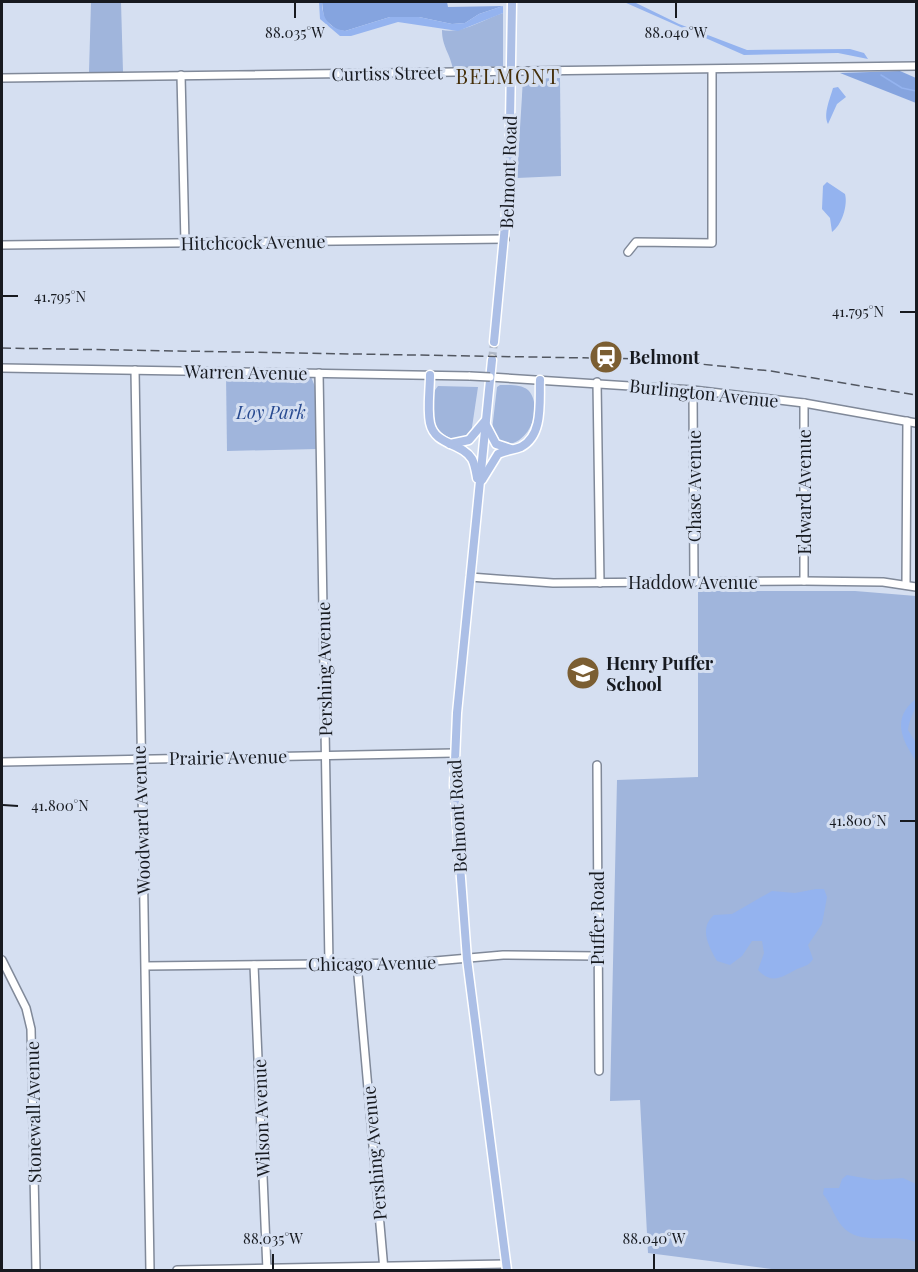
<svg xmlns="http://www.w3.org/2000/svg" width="918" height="1272" font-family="'Playfair Display',serif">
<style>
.green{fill:#a0b5dc}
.forest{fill:#85a4df}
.water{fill:#94b3ef}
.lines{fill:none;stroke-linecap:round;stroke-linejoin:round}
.stream{stroke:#94b3ef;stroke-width:1.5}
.major-tunnel{stroke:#afb8c7;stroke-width:8;stroke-dasharray:8 4;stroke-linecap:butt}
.minor-casing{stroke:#808999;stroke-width:10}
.major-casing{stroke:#fff;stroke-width:11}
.minor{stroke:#fff;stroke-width:7}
.major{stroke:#acbfe6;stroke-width:8}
.rail{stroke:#525761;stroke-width:1.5;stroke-dasharray:9 4.5;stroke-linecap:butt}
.minor-bridge-casing{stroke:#808999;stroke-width:10;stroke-linecap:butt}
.minor-bridge{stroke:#fff;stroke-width:7}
.ticks{fill:none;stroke:#171a20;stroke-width:2}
.labels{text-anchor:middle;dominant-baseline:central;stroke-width:6;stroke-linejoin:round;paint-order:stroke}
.street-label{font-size:18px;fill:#171a20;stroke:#d5dff1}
.poi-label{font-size:18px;font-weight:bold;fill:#171a20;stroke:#d5dff1;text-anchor:start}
.park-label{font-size:18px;font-style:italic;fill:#284a90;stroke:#d5dff1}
.neighbourhood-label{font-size:20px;letter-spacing:1.5px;fill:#452f09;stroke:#d5dff1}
.ticks-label{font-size:15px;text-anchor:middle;fill:#171a20;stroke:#d5dff1;stroke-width:6;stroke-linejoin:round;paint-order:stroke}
</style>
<rect width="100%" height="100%" fill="#d5dff1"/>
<g class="green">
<polygon points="91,2 121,2 123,72 89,72"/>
<path d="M 503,13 L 503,66 L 453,69 C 450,53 442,47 442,30 C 463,34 484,19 503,13 Z"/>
<polygon points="560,78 561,176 517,178 523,79"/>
<polygon points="226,374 311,377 316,389 317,449 227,451"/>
<path d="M 500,385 C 508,385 521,384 528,390 C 544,406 530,449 500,444 L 492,430 L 497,387 Z"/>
<path d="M 438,386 L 478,387 L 471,434 L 464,439 C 433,443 422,405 438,386 Z"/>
<polygon points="698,591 855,591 916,596 916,1270 779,1270 648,1253 640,1100 610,1101 617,780 698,777"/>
</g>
<g class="forest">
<polygon points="322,2 447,2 448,7 503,6 479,14 465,23 452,24 419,17 390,17 345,31 337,30 324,19"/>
<polygon points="900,71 916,78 916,103 840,73"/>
</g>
<g class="water">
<path d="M 319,2 L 322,2 C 322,17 328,28 345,31 L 390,17 L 419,17 L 452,24 L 465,23 L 479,14 L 503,6 L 503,13 L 458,31 L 398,22 L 351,36 L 340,36 L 320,19 Z"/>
<polygon points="624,2 634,2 679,24 747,50 850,49 864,53 868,59 838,53 744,55"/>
<path d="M 838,87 L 846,97 L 837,104 L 828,124 C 823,114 830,99 833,88 Z"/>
<path d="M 827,182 L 845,194 C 848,205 842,225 832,232 L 830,218 L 822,209 L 823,186 Z"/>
<path d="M 916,699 C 917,710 909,717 908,730 L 916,743 L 916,761 C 902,740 891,718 916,699 Z"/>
<path d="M 816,889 L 824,889 L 827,897 L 822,924 L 808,945 L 813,959 C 809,966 804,966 797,969 C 782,977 772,985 758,970 L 764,953 L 762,941 L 752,941 L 742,956 L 730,965 L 717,961 C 708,945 699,928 714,915 L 732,914 L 772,891 L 795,893 Z"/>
<path d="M 847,1175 L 875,1180 L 903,1178 L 916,1184 L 916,1242 C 895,1233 864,1245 846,1230 C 835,1221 832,1205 823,1194 L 824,1188 L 839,1188 L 842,1179 Z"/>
</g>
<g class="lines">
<polyline class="stream" points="881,75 902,88 916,91"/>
<polyline class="major-tunnel" points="492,360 494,342"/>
<g class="minor-casing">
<g id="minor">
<polyline points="181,75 185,243"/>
<polyline points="2,78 916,66"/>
<polyline points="2,245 505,239"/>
<polyline points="628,252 636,242 712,243 712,70"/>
<polyline points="2,368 470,376"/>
<path d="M 135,370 C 138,671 146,970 150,1270"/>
<polyline points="319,373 329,964"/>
<polyline points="490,377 693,390 804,403 916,423"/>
<polyline points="597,382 600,583"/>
<polyline points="693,390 694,582"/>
<polyline points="470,577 553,583 804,581 883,582 916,587"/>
<polyline points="804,581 804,403"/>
<polyline points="906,585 907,421"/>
<polyline points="2,762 454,753"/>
<polyline points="597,765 599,1071"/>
<polyline points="2,960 26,1008 31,1029 36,1270"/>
<polyline points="357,964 384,1270"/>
<polyline points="254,965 267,1270"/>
<polyline points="146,966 412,963 503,955 597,956"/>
<polyline points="177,1270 506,1264"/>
</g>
</g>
<g class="major-casing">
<g id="major">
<polyline points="494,342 509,183 512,2"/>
<polyline points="492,360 457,713 454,785 467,959 507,1270"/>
<path d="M 430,375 C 430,390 427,408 430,423 C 435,446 461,442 472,459 C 475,465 476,472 477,478"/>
<polyline points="486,425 496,444 511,449"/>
<polyline points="450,444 469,440 485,421"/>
<path d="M 482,480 L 498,454 C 506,450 514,450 521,447 C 544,435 539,401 540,380"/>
</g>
</g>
<use href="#minor" class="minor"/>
<use href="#major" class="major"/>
<polyline class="rail" points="2,348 649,359 771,371 916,395"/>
<g class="minor-bridge-casing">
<polyline id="minor-bridge" points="470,376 490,377"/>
</g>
<use href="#minor-bridge" class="minor-bridge"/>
</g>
<path class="ticks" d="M 295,18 L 295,3M 676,18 L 676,3M 3,296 L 18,296M 900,312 L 915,312M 3,805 L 18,806M 900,821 L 915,821M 273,1269 L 273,1254M 654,1269 L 654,1254"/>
<defs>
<g id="station-disc" transform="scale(1.725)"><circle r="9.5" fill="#7b5e32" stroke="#d5dff1"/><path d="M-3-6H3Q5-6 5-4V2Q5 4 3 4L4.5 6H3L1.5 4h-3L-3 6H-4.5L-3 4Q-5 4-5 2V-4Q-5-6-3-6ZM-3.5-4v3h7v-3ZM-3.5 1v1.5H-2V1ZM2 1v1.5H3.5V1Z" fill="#fff"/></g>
<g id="school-disc" transform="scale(1.725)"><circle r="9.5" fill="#7b5e32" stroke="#d5dff1"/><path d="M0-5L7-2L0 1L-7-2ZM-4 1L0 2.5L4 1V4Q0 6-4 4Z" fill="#fff"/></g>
</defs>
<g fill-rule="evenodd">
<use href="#station-disc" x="606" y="357"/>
<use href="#school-disc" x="583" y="673"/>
</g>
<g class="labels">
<g class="street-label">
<text transform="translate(387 73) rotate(-1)">Curtiss Street</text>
<text transform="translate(508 172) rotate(-88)">Belmont Road</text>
<text transform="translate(253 242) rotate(-1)">Hitchcock Avenue</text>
<text transform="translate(246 372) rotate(1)">Warren Avenue</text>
<text transform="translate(704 393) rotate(6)">Burlington Avenue</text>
<text transform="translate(694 486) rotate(-90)">Chase Avenue</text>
<text transform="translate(804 492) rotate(-90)">Edward Avenue</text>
<text x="693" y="582">Haddow Avenue</text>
<text transform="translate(324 669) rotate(-91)">Pershing Avenue</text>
<text transform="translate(228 757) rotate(-1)">Prairie Avenue</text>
<text transform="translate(457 816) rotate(-93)">Belmont Road</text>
<text transform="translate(141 820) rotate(-92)">Woodward Avenue</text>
<text transform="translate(597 918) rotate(-90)">Puffer Road</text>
<text transform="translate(372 963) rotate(-1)">Chicago Avenue</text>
<text transform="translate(33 1112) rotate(-91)">Stonewall Avenue</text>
<text transform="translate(261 1118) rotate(-92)">Wilson Avenue</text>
<text transform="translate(374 1153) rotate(-95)">Pershing Avenue</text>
</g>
<g class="poi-label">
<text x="629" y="357">Belmont</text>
<text x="606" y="663">Henry Puffer<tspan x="606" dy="21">School</tspan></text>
</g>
<g class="park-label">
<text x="271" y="412">Loy Park</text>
</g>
<g class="neighbourhood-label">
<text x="508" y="75">BELMONT</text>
</g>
</g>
<g class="ticks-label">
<text x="295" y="38">88.035°W</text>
<text x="676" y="38">88.040°W</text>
<text x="60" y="302">41.795°N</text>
<text x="858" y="317">41.795°N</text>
<text x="60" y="811">41.800°N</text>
<text x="858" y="826">41.800°N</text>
<text x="273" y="1244">88.035°W</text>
<text x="654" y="1244">88.040°W</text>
</g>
<rect width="918" height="1272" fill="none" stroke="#171a20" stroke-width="6"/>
</svg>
